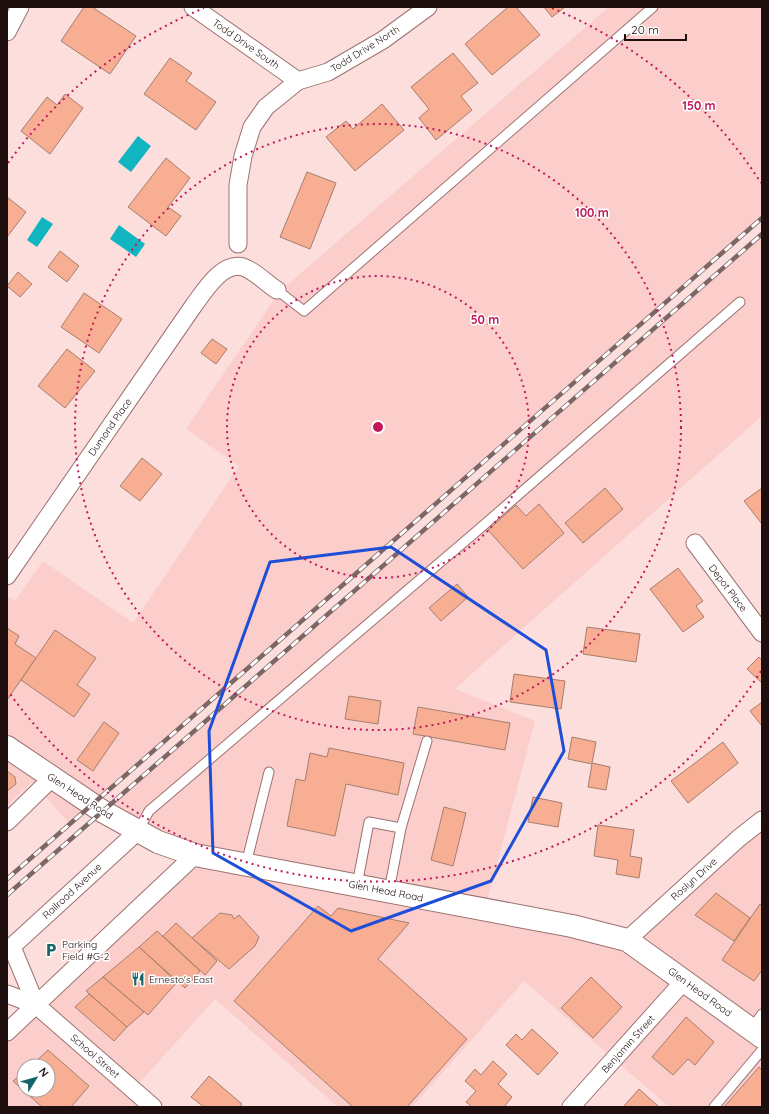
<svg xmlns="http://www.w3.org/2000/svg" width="769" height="1114" font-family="Quicksand,sans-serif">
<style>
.built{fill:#fbcecb;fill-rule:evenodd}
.water{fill:#10b5c0}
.building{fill:#f7ae92;stroke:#a57e6e}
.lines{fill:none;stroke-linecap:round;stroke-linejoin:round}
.lane-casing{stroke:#9c7270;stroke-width:11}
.street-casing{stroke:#9c7270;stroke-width:19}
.secondary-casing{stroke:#9c7270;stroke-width:24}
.lane{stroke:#fff;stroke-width:9}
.street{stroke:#fff;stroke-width:17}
.secondary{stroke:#fff;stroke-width:22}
.rail-casing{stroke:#7d6766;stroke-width:4.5}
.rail{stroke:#fff;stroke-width:3;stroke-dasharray:9;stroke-linecap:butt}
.marked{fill:none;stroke:#1d4ed8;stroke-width:3;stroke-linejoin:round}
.ring{fill:none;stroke:#c2185b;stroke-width:2;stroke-dasharray:2 4}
.labels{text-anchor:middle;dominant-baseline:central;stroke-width:3;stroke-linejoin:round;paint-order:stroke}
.street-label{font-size:10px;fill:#1e0e0d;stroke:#fff}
.poi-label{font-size:10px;fill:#1e0e0d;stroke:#fff;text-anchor:start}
.centre{fill:#c2185b;stroke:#fff;stroke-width:2}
.ring-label{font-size:12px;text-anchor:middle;font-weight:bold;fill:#c2185b;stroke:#fff;stroke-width:3;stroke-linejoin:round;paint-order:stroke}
</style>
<rect width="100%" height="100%" fill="#fcdedd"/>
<g class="built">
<polygon points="609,7 762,7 762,218 70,824 32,782 7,806 7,596 15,601 43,561 133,623 239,466 186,429 279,292"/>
<path d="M 762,234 L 762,416 L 455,689 L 535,721 L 485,909 L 627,940 L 756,828 L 762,832 L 762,1107 L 669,1107 L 524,981 L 412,1107 L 338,1107 L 215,999 L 134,1089 L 153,1107 L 7,1107 L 7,1032 L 194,855 L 102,811 ZM 24,1066 L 48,1066 L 48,1090 L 24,1090 Z"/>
</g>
<g class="water">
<polygon points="138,136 151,146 131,172 118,162"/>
<polygon points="42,217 53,224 37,247 27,240"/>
<polygon points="119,225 145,244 136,257 110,239"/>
</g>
<g class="building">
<polygon points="84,7 92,7 136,36 110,74 61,41"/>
<polygon points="508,7 516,7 540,35 492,75 465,44"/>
<polygon points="544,7 565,7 552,17"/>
<polygon points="453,53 478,83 461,96 472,110 436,140 419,118 429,109 411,87"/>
<polygon points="170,58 192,73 186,81 216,102 196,130 144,94"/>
<polygon points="65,94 83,108 50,154 21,131 47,97 57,105"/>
<polygon points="382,104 404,130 355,171 326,137 346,121 353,129"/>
<polygon points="166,158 190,178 168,207 181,216 166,236 128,207"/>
<polygon points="307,172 336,183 310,249 280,237"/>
<polygon points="7,197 26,212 7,237"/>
<polygon points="60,251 79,266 67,282 48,267"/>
<polygon points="18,272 32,284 20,297 7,286"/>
<polygon points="84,293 122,319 99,353 61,327"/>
<polygon points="212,339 227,349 216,364 201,353"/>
<polygon points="67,349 95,371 65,408 38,386"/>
<polygon points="142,458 162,474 140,501 120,486"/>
<polygon points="605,488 623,509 583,543 565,523"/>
<polygon points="762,488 762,524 744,501"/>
<polygon points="539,504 564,533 523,569 488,530 516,505 526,516"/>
<polygon points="678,568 703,601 696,606 704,617 683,632 650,589"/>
<polygon points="457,584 468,597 441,621 429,608"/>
<polygon points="587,627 640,634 636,662 583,654"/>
<polygon points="7,628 19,636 15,644 36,658 7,700"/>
<polygon points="55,630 96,658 77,685 90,694 74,717 21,680"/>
<polygon points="759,657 762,660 762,683 747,669"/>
<polygon points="514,674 565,681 561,709 510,702"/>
<polygon points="349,696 381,701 378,724 345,719"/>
<polygon points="762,702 762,726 750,711"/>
<polygon points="418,707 510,723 505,750 413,734"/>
<polygon points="104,722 119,733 93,771 77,760"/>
<polygon points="572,737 596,742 592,763 610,767 606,790 588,787 592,764 568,759"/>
<polygon points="723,742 738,763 688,803 671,781"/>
<polygon points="329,748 404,763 398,795 346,784 335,836 287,826 296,779 305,781 310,753 327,757"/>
<polygon points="7,771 15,777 16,784 7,791"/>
<polygon points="533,797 562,803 558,827 528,822"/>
<polygon points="444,807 466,813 453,866 431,860"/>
<polygon points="598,825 634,830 630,856 642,858 639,878 616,874 618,860 594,856"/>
<polygon points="716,893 750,918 734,941 695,915"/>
<polygon points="760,904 762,905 762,970 754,981 722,960"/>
<polygon points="318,906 331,916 338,908 409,923 378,959 467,1039 407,1107 353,1107 234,1001"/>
<polygon points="220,913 232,915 234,919 239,915 259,937 255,946 229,969 192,938"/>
<polygon points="176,923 217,961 205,975 163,936"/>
<polygon points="157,931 200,971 185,988 139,947"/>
<polygon points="139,947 177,982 148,1015 103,977"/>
<polygon points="103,977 144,1012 127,1027 86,991"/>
<polygon points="591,977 622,1007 593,1038 561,1008"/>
<polygon points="89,994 127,1027 114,1041 75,1007"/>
<polygon points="686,1017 714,1042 695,1065 688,1059 673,1075 652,1057"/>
<polygon points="532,1029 558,1053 538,1075 506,1045 516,1034 522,1040"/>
<polygon points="48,1050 89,1086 71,1107 42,1107 13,1081 24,1072 24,1090 48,1090 48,1066 31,1066"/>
<polygon points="493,1061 507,1074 498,1084 512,1097 504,1107 472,1107 466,1102 476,1091 465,1081 475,1069 481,1075"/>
<polygon points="759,1067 762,1070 762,1107 724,1107"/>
<polygon points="209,1076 242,1104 240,1107 204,1107 191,1097"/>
<polygon points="639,1089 658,1106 658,1107 623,1107"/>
</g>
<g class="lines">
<g class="lane-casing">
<g id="lane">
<polyline points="277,290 304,311 653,7"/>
<polyline points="401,828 427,741"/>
<polyline points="138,831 149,811 478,530 740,302"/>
<polyline points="246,864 269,772"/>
<polyline points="357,885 369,822 401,828 389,891"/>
<polyline points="751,1029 762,1014"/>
<polyline points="714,1107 762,1050"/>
</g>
</g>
<g class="street-casing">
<g id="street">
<polyline points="193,7 298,81"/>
<polyline points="7,32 20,7"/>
<polyline points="238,244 238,185 243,156 252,127 266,107 298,81 328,72 383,40 428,7"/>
<polyline points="695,543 762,633"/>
<path d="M 7,576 L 194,305 C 204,292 222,261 243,267 C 255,271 266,283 277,290"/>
<polyline points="7,822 52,778"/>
<polyline points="627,940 739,838 762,820"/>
<polyline points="12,947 36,1005 153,1107"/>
<polyline points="7,951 138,831"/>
<polyline points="7,994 36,1005"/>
<polyline points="7,1032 195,855"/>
<polyline points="571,1107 684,981"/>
</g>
</g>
<g class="secondary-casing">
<polyline id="secondary" points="7,747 102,811 158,842 195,855 572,926 627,940 762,1037"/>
</g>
<use href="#lane" class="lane"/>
<use href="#street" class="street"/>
<use href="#secondary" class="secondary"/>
<g class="rail-casing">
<g id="rail">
<polyline points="7,879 762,218"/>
<polyline points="7,895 762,234"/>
</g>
</g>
<use href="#rail" class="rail"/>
</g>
<path class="marked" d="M 391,547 L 546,650 L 564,751 L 491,881 L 351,931 L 213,853 L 209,731 L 270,562 Z"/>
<g class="ring">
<circle cx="378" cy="427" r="151"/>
<circle cx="378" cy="427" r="303"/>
<path d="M761 671A454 454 0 0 1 8 691M8 163A454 454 0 0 1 204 8M552 8A454 454 0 0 1 761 183"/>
</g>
<defs>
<g id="parking-bare" transform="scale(1.08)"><path d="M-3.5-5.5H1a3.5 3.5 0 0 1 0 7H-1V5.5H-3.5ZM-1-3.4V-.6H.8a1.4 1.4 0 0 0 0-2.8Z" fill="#15646a" stroke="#fff" stroke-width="2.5" paint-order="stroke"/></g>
<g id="restaurant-bare" transform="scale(1.08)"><path d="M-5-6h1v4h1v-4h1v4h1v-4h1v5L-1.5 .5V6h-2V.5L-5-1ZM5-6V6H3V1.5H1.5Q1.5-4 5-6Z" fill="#15646a" stroke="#fff" stroke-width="2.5" paint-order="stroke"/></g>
</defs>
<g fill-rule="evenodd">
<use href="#parking-bare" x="51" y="950"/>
<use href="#restaurant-bare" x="138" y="979"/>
</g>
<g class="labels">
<g class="street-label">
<text transform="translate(246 44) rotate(35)">Todd Drive South</text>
<text transform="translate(365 49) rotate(-32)">Todd Drive North</text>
<text transform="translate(110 427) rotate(-55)">Dumond Place</text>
<text transform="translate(728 588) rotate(53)">Depot Place</text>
<text transform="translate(80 796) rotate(33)">Glen Head Road</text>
<text transform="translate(694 879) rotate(-42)">Roslyn Drive</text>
<text transform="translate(72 891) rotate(-43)">Railroad Avenue</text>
<text transform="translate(386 891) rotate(11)">Glen Head Road</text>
<text transform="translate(700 992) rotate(36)">Glen Head Road</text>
<text transform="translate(628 1044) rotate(-48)">Benjamin Street</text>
<text transform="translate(95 1056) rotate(41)">School Street</text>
</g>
<g class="poi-label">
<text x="62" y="944">Parking<tspan x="62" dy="12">Field #G-2</tspan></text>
<text x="149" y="979">Ernesto's East</text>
</g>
</g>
<circle cx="378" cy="427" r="6" class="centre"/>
<g class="ring-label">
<text x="699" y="110">150 m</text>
<text x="592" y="217">100 m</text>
<text x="485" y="324">50 m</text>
</g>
<rect width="769" height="1114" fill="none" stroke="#1e0e0d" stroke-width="16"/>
<g transform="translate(36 1078) rotate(53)"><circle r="19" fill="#ffffff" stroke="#a59f9e"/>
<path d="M0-3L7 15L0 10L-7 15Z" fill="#15646a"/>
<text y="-6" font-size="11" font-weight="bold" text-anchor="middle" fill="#1e0e0d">N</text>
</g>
<path d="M625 34v6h61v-6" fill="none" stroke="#1e0e0d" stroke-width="2"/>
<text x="631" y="34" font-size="12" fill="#1e0e0d" stroke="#ffffff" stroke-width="3" paint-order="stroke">20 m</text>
</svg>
